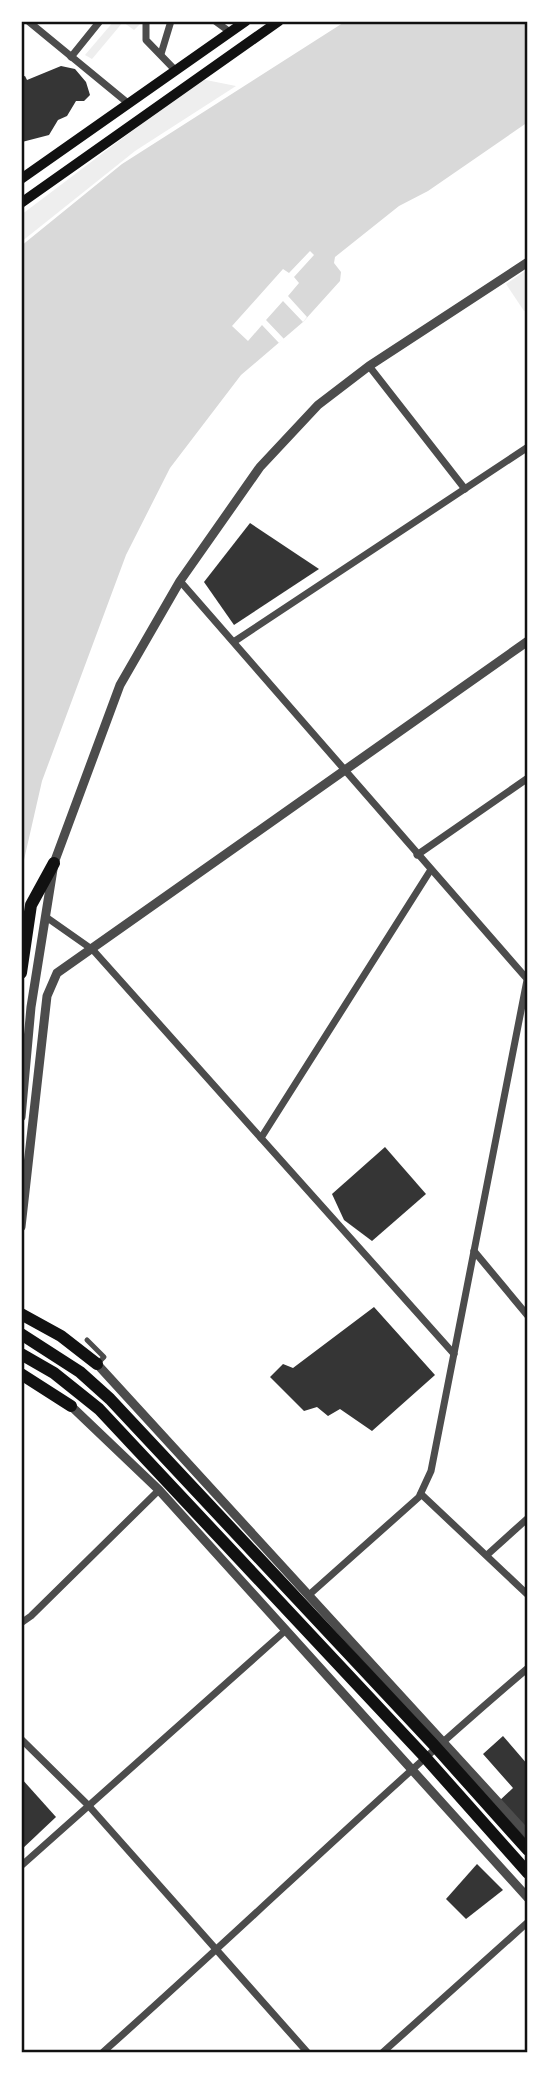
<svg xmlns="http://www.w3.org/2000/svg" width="549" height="2074" font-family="'Noto Sans',sans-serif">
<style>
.green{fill:#eee}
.water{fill:#d9d9d9}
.pier{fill:#fff}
.building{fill:#353535}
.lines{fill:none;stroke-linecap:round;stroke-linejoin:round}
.pedestrian{stroke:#4c4c4c;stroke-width:5}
.minor{stroke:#4c4c4c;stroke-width:7}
.tertiary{stroke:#4c4c4c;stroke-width:9}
.primary{stroke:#111;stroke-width:10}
.motorway{stroke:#111;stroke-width:12}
.neatline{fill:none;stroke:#111;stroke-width:2.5}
</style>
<rect width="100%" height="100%" fill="#fff"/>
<g class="green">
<polygon points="114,21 143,21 134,30 123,22 92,59 85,55"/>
<polygon points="201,79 236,86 135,151 21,242 21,215"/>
<polygon points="528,269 528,308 524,311 506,284"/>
</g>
<polygon class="water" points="346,21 528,21 528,122 428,191 399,206 335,257 334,263 341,272 340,281 303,322 241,375 170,468 126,555 42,781 21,873 21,246 122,164"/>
<polygon class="pier" points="310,251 314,255 294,277 299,283 288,296 307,317 303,322 283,301 266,320 284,339 279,343 262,325 248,341 232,326 283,269 289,273"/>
<g class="building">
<polygon points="61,66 75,69 86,82 90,95 84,101 76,101 67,116 58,120 49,135 22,142 21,77 25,76 27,80"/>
<polygon points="250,523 319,569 234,625 204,582"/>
<polygon points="385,1147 426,1194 372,1241 344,1220 332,1194"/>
<polygon points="374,1307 435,1375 372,1431 340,1409 328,1416 317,1407 304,1411 270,1377 283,1364 293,1368"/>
<polygon points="503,1736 528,1765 528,1835 498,1802 513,1788 483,1754"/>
<polygon points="21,1778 56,1817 21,1850"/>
<polygon points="477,1864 503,1890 466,1919 446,1899"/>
</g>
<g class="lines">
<polyline class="pedestrian" points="87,1340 104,1357 97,1364"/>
<g class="minor">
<polyline points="28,21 129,104"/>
<polyline points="146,21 146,40 176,71"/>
<polyline points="215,21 230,32"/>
<polyline points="161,54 171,21"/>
<polyline points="71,57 100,21"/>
<polyline points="369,366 465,489"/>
<polyline points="180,581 528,980"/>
<polyline points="235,641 528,447"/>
<polyline points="417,855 528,778"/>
<polyline points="46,917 93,950 454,1354"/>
<polyline points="261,1138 430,871"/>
<polyline points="474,1251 528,1316"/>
<polyline points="421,1494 528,1595"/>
<polyline points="487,1555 528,1518"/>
<polyline points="310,1594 419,1497 431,1471 528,975"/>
<polyline points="21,1623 31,1616 159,1490"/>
<polyline points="21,1739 88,1805 308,2053"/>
<polyline points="21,1866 286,1630"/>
<path d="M 102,2053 C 245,1926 382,1792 528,1668"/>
<polyline points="382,2053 528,1922"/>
</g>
<g class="tertiary">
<polyline points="21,1117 31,1007 54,863 120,685 180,581 260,467 318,405 369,366 528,262"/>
<polyline points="21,1227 47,996 57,973 528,641"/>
<polyline points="97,1364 528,1835"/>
<polyline points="71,1406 159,1490 528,1898"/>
</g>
<g class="primary">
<polyline points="21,179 246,21"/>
<polyline points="21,203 279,21"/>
</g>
<g class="motorway">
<polyline points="21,973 31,905 54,863"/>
<polyline points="21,1314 61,1336 97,1364"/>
<polyline points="21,1334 80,1372 110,1399 433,1744 528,1850"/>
<polyline points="21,1354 54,1373 99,1409 424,1756 528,1873"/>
<polyline points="21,1374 71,1406"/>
</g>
</g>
<rect width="549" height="2074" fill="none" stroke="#ffffff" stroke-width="46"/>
<rect x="23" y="23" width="503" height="2028" class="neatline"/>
</svg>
